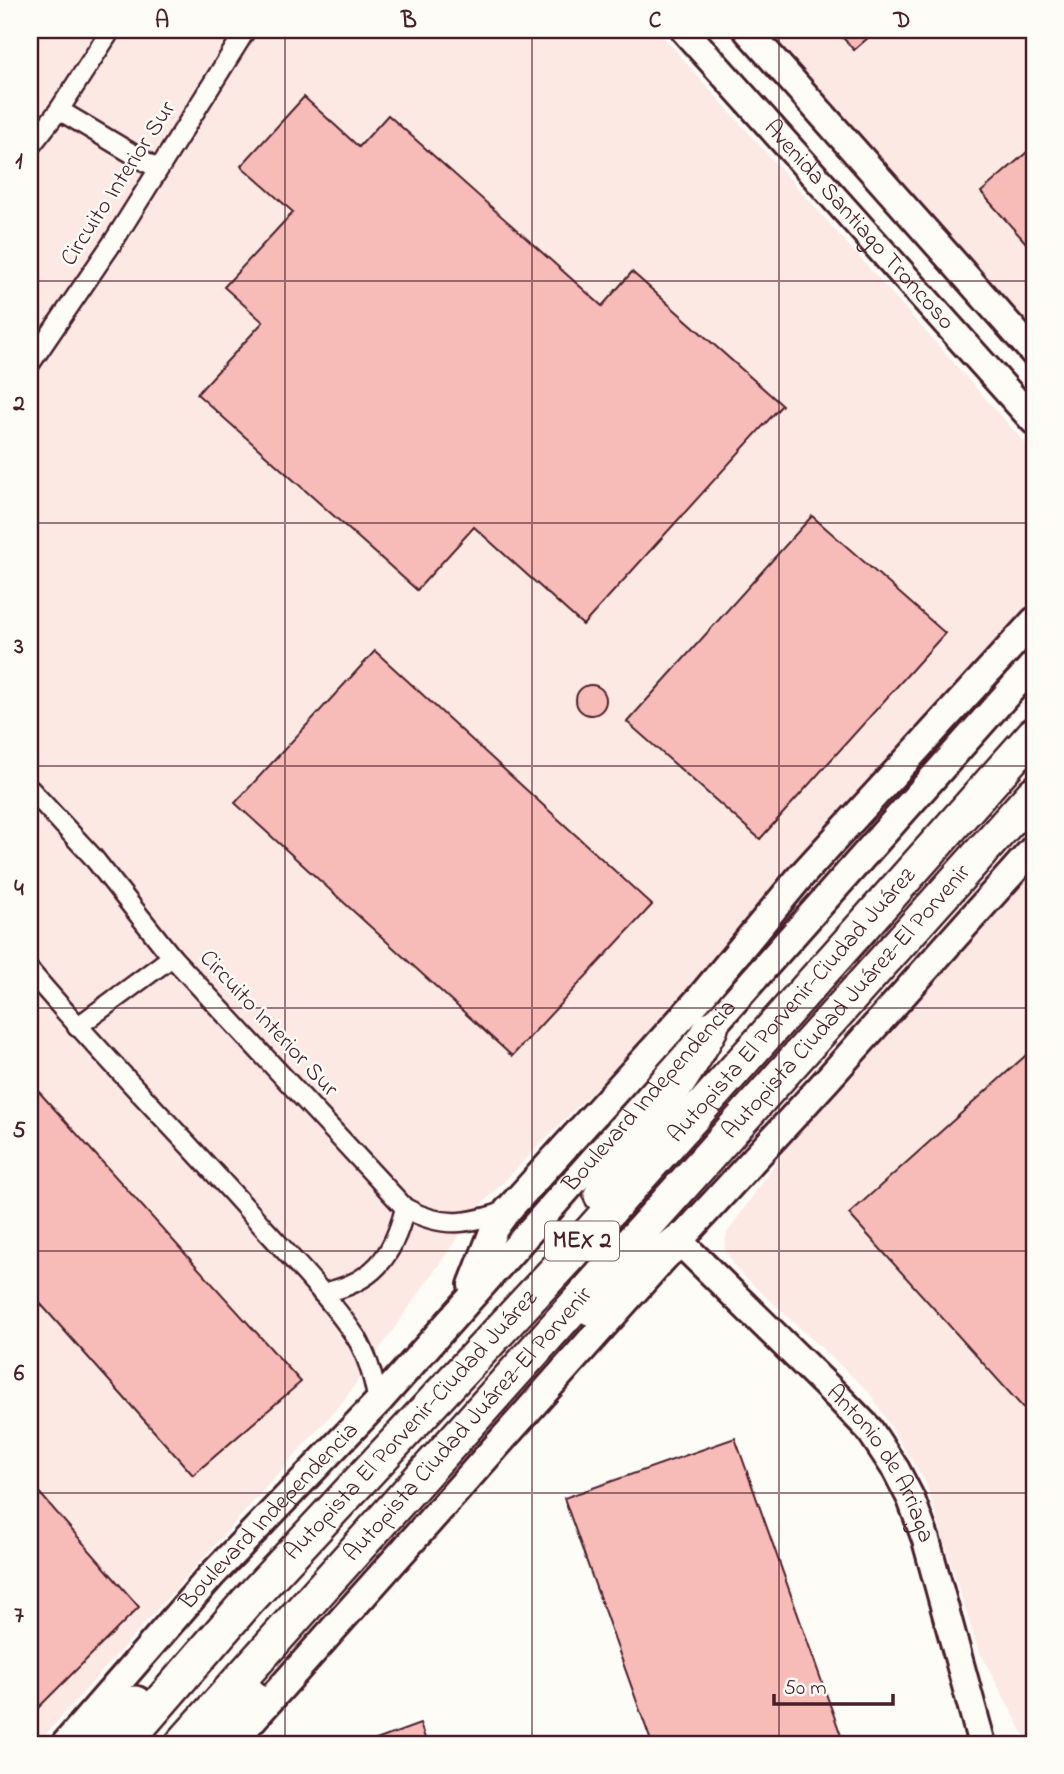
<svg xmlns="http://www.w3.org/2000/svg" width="1064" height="1774" font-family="'Indie Flower',sans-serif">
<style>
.built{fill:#fce9e4}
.building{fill:#f8bcb8;stroke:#4a1f2b;stroke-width:2}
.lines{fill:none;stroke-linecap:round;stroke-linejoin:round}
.street-casing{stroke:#4a1f2b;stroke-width:23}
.secondary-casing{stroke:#4a1f2b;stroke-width:32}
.highway-casing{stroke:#4a1f2b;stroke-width:38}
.street{stroke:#fdfcf7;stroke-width:18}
.secondary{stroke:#fdfcf7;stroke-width:26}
.highway{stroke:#fdfcf7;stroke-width:33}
.grid{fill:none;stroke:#4a1f2b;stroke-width:2;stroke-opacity:0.55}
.labels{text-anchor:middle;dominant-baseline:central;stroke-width:5;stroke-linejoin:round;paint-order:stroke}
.shield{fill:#fdfcf7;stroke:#806168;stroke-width:2}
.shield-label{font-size:23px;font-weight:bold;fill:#4a1f2b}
.street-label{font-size:24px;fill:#4a1f2b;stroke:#fdfcf7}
.neatline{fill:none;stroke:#4a1f2b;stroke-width:2.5}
.grid-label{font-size:23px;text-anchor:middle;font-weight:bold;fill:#4a1f2b}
</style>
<rect width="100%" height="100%" fill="#fdfcf7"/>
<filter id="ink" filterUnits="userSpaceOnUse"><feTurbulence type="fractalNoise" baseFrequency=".0143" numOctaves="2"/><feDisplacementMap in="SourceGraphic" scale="14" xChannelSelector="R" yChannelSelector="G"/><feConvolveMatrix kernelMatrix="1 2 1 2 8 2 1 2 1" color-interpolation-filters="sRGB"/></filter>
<g filter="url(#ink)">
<g class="built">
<polygon points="30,30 657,30 1034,453 1034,598 662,1020 480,1206 344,1400 37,1744 30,1744"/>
<polygon points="768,30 1034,30 1034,330 875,152"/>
<polygon points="1034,866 1034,1744 1029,1744 977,1647 926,1483 869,1392 737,1270 724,1248 727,1233 788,1145"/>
</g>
<g class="building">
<polygon points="836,30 877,30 854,50"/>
<polygon points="304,97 359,147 388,115 602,306 632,272 782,405 583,625 474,527 417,590 197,394 263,322 224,287 293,212 241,166"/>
<polygon points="1034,146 1034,252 981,192"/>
<polygon points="812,516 945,633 760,839 627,722"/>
<polygon points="375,651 652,905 512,1056 235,803"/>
<circle cx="591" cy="700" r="15"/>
<polygon points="1034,1048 1034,1420 849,1214"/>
<polygon points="30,1082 301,1382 193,1475 30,1292"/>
<polygon points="735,1438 844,1744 652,1744 564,1498"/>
<polygon points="30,1482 139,1607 36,1710 30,1703"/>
<polygon points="420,1724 427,1744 368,1744 368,1743"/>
</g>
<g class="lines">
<g class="street-casing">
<g id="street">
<polyline points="59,110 158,169"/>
<polyline points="30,147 59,110 111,30"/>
<polyline points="30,364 115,239 246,30"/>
<path d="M 30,789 L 92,856 L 172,957 L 405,1208 C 443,1229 468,1224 507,1211"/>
<path d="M 30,971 C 104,1059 187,1140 263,1227 C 295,1262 329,1297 356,1337 C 368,1356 374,1380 378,1402"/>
<polyline points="77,1027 172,957"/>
<path d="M 322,1293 C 373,1283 393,1257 405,1208"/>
</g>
</g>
<g class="secondary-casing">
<g id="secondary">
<path id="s1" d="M 684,30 L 1034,421"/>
<polyline points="747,30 1034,353"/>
<path id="s2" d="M 679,1241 L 838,1397 L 869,1429 L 896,1470 L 911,1499 L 926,1540 L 982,1744"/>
<polyline points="472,1285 494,1229 507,1211 699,999 800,877 1034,621"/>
<path id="s3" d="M 65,1744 L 212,1575 L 378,1402 L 1034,664"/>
<polyline points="231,1744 679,1241 827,1080 1034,848"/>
</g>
</g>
<g class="highway-casing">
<g id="highway">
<path d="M 601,1195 C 638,1139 680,1087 711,1028"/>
<polyline points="592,1309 679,1241"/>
<polyline points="93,1744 136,1703"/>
<path id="s4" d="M 124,1744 L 246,1603 L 570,1255 L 1034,734"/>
<path id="s5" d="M 182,1744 L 1034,793"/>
<polyline points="216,1744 249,1694"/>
</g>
</g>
<use href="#street" class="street"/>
<use href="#secondary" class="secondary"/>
<use href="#highway" class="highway"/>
</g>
</g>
<path class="grid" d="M 285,30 L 285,1744M 532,30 L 532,1744M 779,30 L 779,1744M 30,281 L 1034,281M 30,523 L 1034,523M 30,766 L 1034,766M 30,1008 L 1034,1008M 30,1251 L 1034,1251M 30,1493 L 1034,1493"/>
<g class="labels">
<rect class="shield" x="545" y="1221.5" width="74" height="39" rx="5"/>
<g class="shield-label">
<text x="582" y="1241">MEX 2</text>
</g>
<g class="street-label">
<text transform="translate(119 184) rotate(-57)">Circuito Interior Sur</text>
<text stroke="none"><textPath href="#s1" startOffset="262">Avenida Santiago Troncoso</textPath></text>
<text stroke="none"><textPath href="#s5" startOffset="996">Autopista Ciudad Juárez-El Porvenir</textPath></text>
<text stroke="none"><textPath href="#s4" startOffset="996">Autopista El Porvenir-Ciudad Juárez</textPath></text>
<text transform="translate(268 1024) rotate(47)">Circuito Interior Sur</text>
<text stroke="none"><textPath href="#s3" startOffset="873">Boulevard Independencia</textPath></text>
<text stroke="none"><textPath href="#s5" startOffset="429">Autopista Ciudad Juárez-El Porvenir</textPath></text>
<text stroke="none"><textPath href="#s4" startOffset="429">Autopista El Porvenir-Ciudad Juárez</textPath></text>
<text stroke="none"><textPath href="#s2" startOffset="303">Antonio de Arriaga</textPath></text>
<text stroke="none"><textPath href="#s3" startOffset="306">Boulevard Independencia</textPath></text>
</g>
</g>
<rect width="1064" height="1774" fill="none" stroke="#fdfcf7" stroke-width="77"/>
<path d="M774 1694v10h119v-10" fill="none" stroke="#4a1f2b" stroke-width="3.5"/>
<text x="784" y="1694" font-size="21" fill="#4a1f2b" stroke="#fdfcf7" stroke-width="5" paint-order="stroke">50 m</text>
<rect x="38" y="38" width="988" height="1698" class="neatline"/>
<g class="grid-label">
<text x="162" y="27">A</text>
<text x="409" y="27">B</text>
<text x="655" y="27">C</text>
<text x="902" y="27">D</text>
<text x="19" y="168">1</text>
<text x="19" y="410">2</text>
<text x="19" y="653">3</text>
<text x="19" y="895">4</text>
<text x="19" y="1137">5</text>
<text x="19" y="1380">6</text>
<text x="19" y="1622">7</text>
</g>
</svg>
